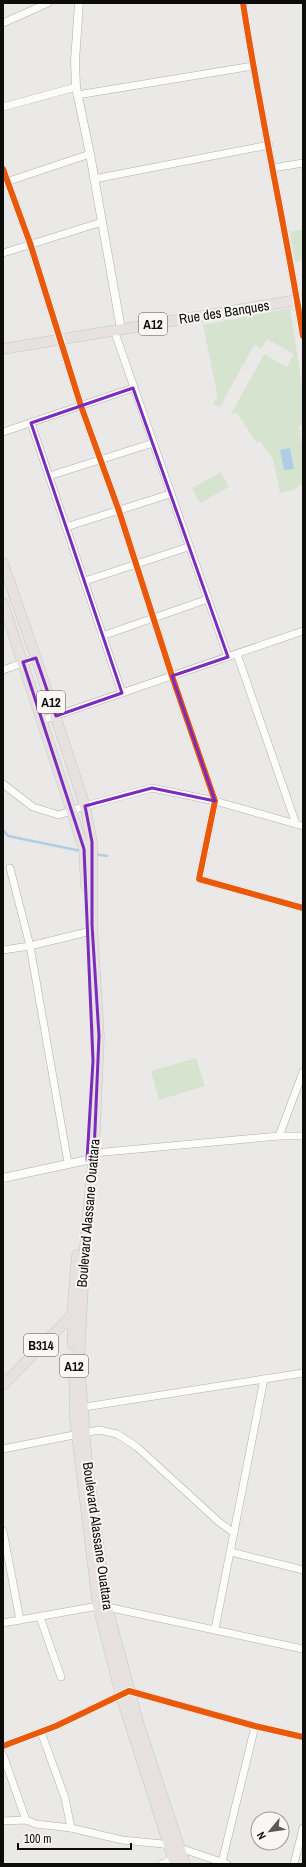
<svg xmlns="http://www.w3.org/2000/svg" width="306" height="1867" font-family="'Archivo Narrow',sans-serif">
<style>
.green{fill:#d6e4cf}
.water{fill:#aecee6}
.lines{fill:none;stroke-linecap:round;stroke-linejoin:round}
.stream{stroke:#aecee6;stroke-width:2.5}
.minor-casing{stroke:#b0afae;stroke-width:8}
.tertiary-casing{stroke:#b0afae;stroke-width:9}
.primary-casing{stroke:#c7c6c5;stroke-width:11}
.minor{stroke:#fcfcfb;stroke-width:7}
.tertiary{stroke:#fcfcfb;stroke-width:8}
.primary{stroke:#e7e2df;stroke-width:10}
.cycleway-casing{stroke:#f8f7f4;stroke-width:8}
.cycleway{stroke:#e8590c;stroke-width:6}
.marked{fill:none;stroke:#7b2cbf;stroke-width:3;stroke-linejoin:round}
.labels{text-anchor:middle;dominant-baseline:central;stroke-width:4;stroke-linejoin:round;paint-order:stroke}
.shield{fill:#f8f7f4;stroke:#535251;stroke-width:1}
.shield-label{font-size:13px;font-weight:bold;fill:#0c0c0b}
.street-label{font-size:14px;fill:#0c0c0b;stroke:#f8f7f4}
</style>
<rect width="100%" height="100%" fill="#eae9e7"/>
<g class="green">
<polygon points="303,229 303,260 295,262 290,232"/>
<polygon points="290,308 303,392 303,425 299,426 303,452 303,483 294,490 280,493 273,459 260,441 257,443 236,412 230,416 264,354 287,367 294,354 267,339 261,349 254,345 220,407 213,404 217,398 217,393 203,325"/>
<polygon points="221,472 229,487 200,503 192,488"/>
<polygon points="196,1058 205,1086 159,1100 151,1071"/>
</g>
<polygon class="water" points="290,448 294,469 284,470 280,450"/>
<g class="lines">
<g class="stream">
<polyline points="3,830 8,836 81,851"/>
<polyline points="94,854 107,856"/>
</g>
<g class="minor-casing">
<g id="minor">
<path d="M 243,3 C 260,114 285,225 303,336"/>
<polyline points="3,23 48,3"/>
<polyline points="77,95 253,66"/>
<polyline points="3,107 76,87"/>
<polyline points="273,168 303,163"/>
<polyline points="3,169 30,243 81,406 119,511 172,676 215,801 199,879 303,908"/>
<polyline points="94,179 269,145"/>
<polyline points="3,183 90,154"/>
<polyline points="3,253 102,222"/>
<polyline points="114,330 228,657"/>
<polyline points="31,423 122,693"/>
<polyline points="3,432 133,388"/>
<polyline points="49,476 153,443"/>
<polyline points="66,527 170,494"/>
<polyline points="85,581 188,547"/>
<polyline points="102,636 208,599"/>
<polyline points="237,654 296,824"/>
<polyline points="3,670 36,658"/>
<polyline points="43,720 303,631"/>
<polyline points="3,784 33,807 59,815 85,806 152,788 215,801 303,826"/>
<polyline points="10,868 30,946 68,1163"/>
<polyline points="3,950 30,946 87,932 92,926"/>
<polyline points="279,1136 303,1072"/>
<polyline points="94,1153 279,1136 303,1136"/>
<polyline points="78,1408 303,1373"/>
<polyline points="3,1449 99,1430 117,1434 137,1447 219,1522 234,1533"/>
<polyline points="3,1531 20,1620"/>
<polyline points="231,1552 303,1570"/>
<polyline points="40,1617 61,1677"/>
<polyline points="3,1623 98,1606 107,1607 303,1649"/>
<polyline points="215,1629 264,1379"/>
<polyline points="41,1732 65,1798 71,1828"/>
<polyline points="3,1746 56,1726 129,1691 255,1726 303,1737"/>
<polyline points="3,1755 26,1820"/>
<polyline points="3,1821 26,1820 36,1824 71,1828 122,1840 163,1844 180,1848 227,1864"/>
<polyline points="222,1862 255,1726"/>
<polyline points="162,1864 177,1857"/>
<polyline points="294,1864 303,1828"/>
</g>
</g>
<g class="tertiary-casing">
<g id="tertiary">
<polyline points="79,3 75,61 76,87 90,154 121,329"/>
<polyline points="3,1178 87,1160 94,1153"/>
</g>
</g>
<g class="primary-casing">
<g id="primary">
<polyline points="3,349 303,299"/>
<polyline points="3,563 36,658 85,806 92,842 92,925 99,1036 94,1153 86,1231 79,1360 87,1463 107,1607 139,1725 185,1864"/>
<polyline points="3,603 84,849 86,886"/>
<polyline points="73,1345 72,1314 77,1255"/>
<polyline points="74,1369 75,1419 98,1606 121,1696 175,1864"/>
<polyline points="3,1385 75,1312"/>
</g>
</g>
<use href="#minor" class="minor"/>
<use href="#tertiary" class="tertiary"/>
<use href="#primary" class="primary"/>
<g class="cycleway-casing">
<g id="cycleway">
<path d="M 243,3 C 260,114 285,225 303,336"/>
<polyline points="3,169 30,243 81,406 119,511 172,676 215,801 199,879 303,908"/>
<polyline points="3,1746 56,1726 129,1691 255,1726 303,1737"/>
</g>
</g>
<use href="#cycleway" class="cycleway"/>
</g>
<path class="marked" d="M 133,388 L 228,657 L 172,676 L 215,801 L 152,788 L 85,806 L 92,842 L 92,925 L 99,1036 L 94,1153 L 87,1160 L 93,1061 L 84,849 L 23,662 L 36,658 L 56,716 L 122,693 L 31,423 Z"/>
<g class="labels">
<g class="shield">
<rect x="139" y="313" width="28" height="22" rx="3"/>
<rect x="37" y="691" width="28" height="22" rx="3"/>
<rect x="24" y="1334" width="34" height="22" rx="3"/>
<rect x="60" y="1355" width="28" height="22" rx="3"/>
</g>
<g class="shield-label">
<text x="153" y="324">A12</text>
<text x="51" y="702">A12</text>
<text x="41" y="1345">B314</text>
<text x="74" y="1366">A12</text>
</g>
<g class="street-label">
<text transform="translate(224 312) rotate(-9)">Rue des Banques</text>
<text transform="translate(88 1213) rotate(-85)">Boulevard Alassane Ouattara</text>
<text transform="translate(98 1536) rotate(82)">Boulevard Alassane Ouattara</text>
</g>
</g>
<rect width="306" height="1867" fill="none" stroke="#0c0c0b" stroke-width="8"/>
<g transform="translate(270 1831) rotate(241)"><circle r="19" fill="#f8f7f4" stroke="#9a9997"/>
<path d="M0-3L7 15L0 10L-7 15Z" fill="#5a5958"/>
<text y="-6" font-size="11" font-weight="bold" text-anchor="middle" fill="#0c0c0b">N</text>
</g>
<path d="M18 1843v6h113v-6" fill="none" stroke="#0c0c0b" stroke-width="2"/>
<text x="24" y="1843" font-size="12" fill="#0c0c0b" stroke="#f8f7f4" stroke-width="3" paint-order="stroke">100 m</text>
</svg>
